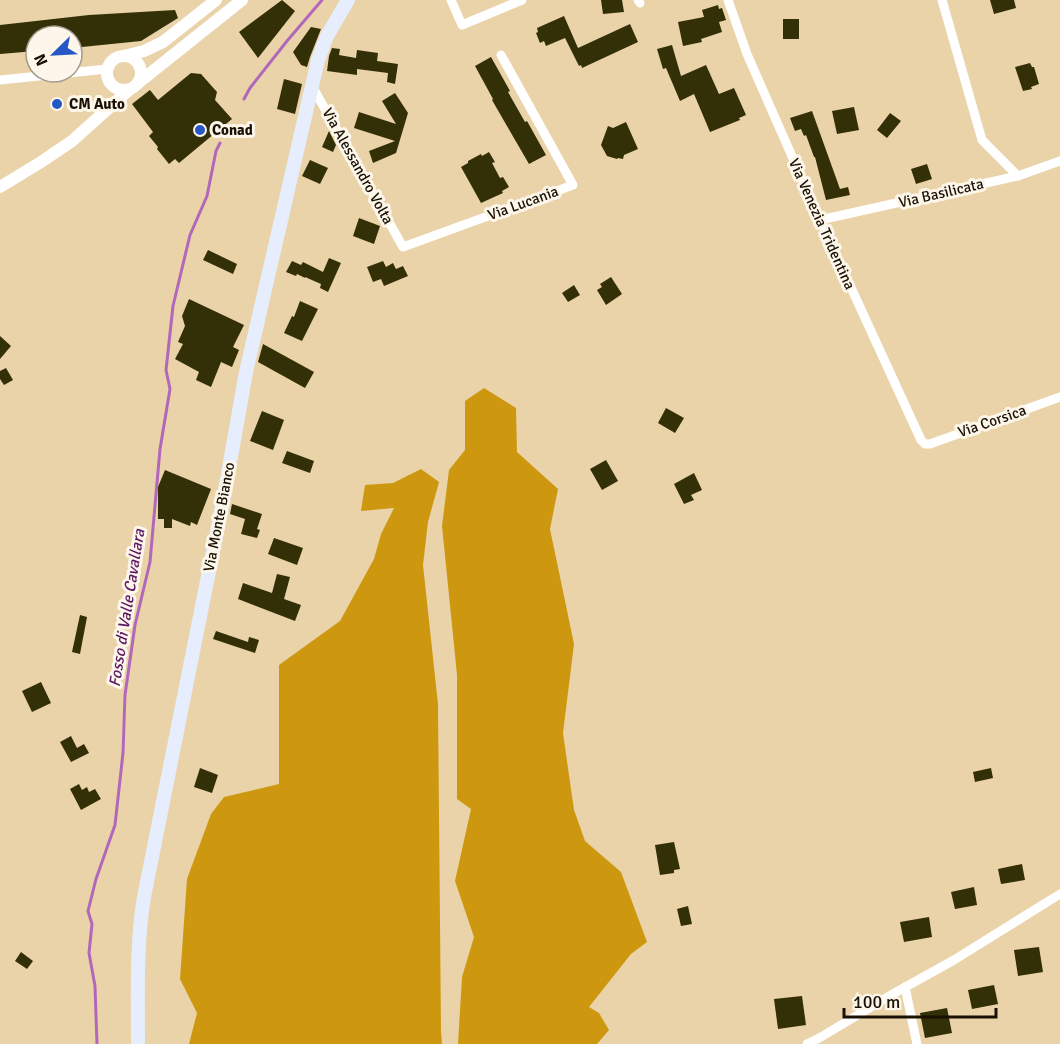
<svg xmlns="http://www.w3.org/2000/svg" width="1060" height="1044" font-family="Signika,sans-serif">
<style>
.forest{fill:#cd9810}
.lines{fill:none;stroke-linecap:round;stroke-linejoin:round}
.stream{stroke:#b268ba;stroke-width:3}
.building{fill:#332f06}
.minor{stroke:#fff;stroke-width:9}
.tertiary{stroke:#fff;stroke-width:12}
.secondary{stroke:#e6eefe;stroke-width:14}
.poi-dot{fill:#2657c5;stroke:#fdf6ea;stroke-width:2}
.labels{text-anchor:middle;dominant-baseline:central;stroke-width:6;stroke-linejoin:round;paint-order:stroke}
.poi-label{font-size:15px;font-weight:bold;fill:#191103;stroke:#fdf6ea;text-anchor:start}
.street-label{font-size:15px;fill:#191103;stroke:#fdf6ea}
.water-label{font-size:16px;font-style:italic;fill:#5c1865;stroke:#fdf6ea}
</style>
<rect width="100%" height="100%" fill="#ead3a9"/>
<g class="forest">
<polygon points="484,388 516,408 517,452 558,489 550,529 574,644 563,733 574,810 585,841 621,872 647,942 631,954 589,1007 599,1013 609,1030 597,1044 458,1044 462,977 474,937 455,881 471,809 457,799 457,675 442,526 449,470 465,450 465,401"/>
<polygon points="421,469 439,482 428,522 423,565 438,704 441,1031 442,1044 189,1044 197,1013 180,979 187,879 211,814 224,797 279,784 279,665 340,621 374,559 381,534 394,508 361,511 365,485 393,483"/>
</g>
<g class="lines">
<g class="stream">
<polyline points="244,99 250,88 287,41 322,0"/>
<polyline points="97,1044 95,986 89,953 92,924 88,911 96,879 115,825 123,753 125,695 135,625 150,562 160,449 170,389 166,370 173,306 190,235 207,196 216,151 220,143"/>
</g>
</g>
<g class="building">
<polygon points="282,0 295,11 258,58 239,32"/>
<polygon points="601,0 622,0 624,12 603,14"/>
<polygon points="990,0 1014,0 1016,8 994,14"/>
<polygon points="718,5 719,9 722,8 726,20 719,22 722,32 701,39 702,42 683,46 678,22 704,17 702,10"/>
<polygon points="175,10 178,18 141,41 72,48 72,36 36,36 36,51 0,54 0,25 89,15"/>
<polygon points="564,16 578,48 630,24 638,42 582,68 581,65 579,66 565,38 546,46 544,41 540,43 536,33 538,32 537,28"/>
<rect x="783" y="19" width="16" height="20"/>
<polygon points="311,27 321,29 310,57 307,67 301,65 293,52"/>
<polygon points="672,45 681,76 706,65 719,94 734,88 746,115 739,118 740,120 710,132 694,94 680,101 666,68 663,69 657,49"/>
<polygon points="332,48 340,49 339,55 356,58 357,50 378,53 377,61 398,64 395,84 387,82 388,73 357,69 357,75 327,71 329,56"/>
<polygon points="491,57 510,91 508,92 525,122 527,121 546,155 529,164 492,100 493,99 475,66"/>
<polygon points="1030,63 1032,67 1034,67 1039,84 1031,87 1032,89 1023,91 1015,67"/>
<polygon points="191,73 201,74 217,92 215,100 232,119 179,163 175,159 169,164 157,149 158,147 149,136 153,132 132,104 150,90 158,100"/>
<polygon points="284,79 302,84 295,114 277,109"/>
<polygon points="395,93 408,113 396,153 373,163 369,151 395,141 354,128 359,112 396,124 382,101"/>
<polygon points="854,107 859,130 837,134 832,111"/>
<polygon points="812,111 840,189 848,187 850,195 826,200 815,157 814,157 806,135 804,136 801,129 795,131 790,118"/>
<polygon points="890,113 901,121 887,138 877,130"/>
<polygon points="626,122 638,149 624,155 623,159 618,158 617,159 607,156 601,145 608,126 613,128"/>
<polygon points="329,131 336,145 333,152 322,147"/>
<polygon points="489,152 495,162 492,163 500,178 503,177 509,187 502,191 503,193 481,203 461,167 468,163 468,161 481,154 482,156"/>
<polygon points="310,160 328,168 320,184 302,176"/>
<polygon points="927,164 932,179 916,184 911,169"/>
<polygon points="359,218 380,226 374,244 353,236"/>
<polygon points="208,250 237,264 233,274 203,260"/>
<polygon points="329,258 341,263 328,292 320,288 321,284 305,277 305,278 297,274 296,276 286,272 292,261 301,265 303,262 323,272"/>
<polygon points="383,261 386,267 393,263 396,269 403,266 408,276 384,286 381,279 373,282 367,267"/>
<polygon points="611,277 622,294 606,305 597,290 602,287 600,284"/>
<polygon points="574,285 580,295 568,302 562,293"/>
<polygon points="189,299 244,325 233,347 239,350 232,367 221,362 211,387 196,380 199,372 175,359 183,344 178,342 185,326 182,316"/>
<polygon points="300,301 318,309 302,341 284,333 292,316 294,317"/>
<polygon points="0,336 11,346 0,359"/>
<polygon points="263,344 314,372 305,388 258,362"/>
<polygon points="6,368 13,380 4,385 0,379 0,371"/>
<polygon points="666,408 684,418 675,433 658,423"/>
<polygon points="262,411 284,420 273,450 250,441"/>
<polygon points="287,451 314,461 310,473 282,463"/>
<polygon points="606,460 618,481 602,490 590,469"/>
<polygon points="165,470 211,489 197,525 191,522 190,526 172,519 172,528 164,528 164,519 158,519 158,487"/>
<polygon points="694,473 702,490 691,495 694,500 684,504 674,484"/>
<polygon points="232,504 262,514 257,529 260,530 257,538 241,534 245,519 230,514"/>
<polygon points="274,538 303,548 297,565 268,554"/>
<polygon points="277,574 290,577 284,599 301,605 295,621 238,599 243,583 272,593"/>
<polygon points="80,615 87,617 80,654 72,652"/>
<polygon points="216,631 248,642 249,637 259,640 255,653 213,639"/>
<polygon points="41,682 51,703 32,712 22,691"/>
<polygon points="71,736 77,748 84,744 89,753 71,762 60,742"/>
<polygon points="200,768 218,775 212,793 194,787"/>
<polygon points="991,768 993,778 975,782 973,772"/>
<polygon points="79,784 82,790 87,787 89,792 95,789 101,799 81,810 70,789"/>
<polygon points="674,842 680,869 674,870 674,873 660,875 655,845"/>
<polygon points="1022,864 1025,880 1001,884 998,869"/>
<polygon points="974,887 977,905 955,909 951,892"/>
<polygon points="688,906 692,924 681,926 677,909"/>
<polygon points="929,917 932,937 904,942 900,922"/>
<polygon points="1039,947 1043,972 1018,976 1014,950"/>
<polygon points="21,952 33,961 27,969 15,961"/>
<polygon points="994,985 998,1004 972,1009 968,990"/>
<polygon points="802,996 806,1025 778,1029 774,999"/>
<polygon points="947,1008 952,1033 925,1038 920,1013"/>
</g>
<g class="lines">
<g class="minor">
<polyline points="451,0 462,25 522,0"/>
<polyline points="638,0 640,3"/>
<polyline points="728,0 747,54 820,220 921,440 925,444 930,444 1060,397"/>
<polyline points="942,0 982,140 1018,176"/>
<polyline points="0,80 107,69"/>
<polyline points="312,86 403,247 573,185 501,55"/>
<polyline points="820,220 1018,176 1060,161"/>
<polyline points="905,987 917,1044"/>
<polyline points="807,1044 821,1037 891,995 954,960 1060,894"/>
</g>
<g class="tertiary">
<circle cx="124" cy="73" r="17"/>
<polyline points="124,56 144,51 163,42 216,0"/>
<polyline points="138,83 242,0"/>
<polyline points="0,187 41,162 72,141 130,89"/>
</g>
<path class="secondary" d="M 138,1044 C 138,995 136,945 144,897 L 224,496 L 246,372 L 318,60 L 327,36 L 348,0"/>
</g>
<g class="poi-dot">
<circle cx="57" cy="104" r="6"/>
<circle cx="200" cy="130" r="6"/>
</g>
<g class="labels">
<g class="poi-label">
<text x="69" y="104">CM Auto</text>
<text x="212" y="130">Conad</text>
</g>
<g class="street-label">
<text transform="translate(358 166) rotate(61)">Via Alessandro Volta</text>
<text transform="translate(941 193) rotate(-13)">Via Basilicata</text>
<text transform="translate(523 203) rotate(-20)">Via Lucania</text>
<text transform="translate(822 224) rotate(66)">Via Venezia Tridentina</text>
<text transform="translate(992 421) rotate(-19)">Via Corsica</text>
<text transform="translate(219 517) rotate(-79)">Via Monte Bianco</text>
</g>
<g class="water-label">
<text transform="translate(127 608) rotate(-81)">Fosso di Valle Cavallara</text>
</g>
</g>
<g transform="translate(54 54) rotate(246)"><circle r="28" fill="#fdf6ea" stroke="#a29a8e" stroke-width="1.5"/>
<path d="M0-4.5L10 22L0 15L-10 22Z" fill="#2657c5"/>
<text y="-9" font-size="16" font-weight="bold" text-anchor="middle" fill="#191103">N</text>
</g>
<path d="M844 1008v9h152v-9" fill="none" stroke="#191103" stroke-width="3"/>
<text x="853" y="1008" font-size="18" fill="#191103" stroke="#fdf6ea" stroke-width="4.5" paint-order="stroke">100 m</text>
</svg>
